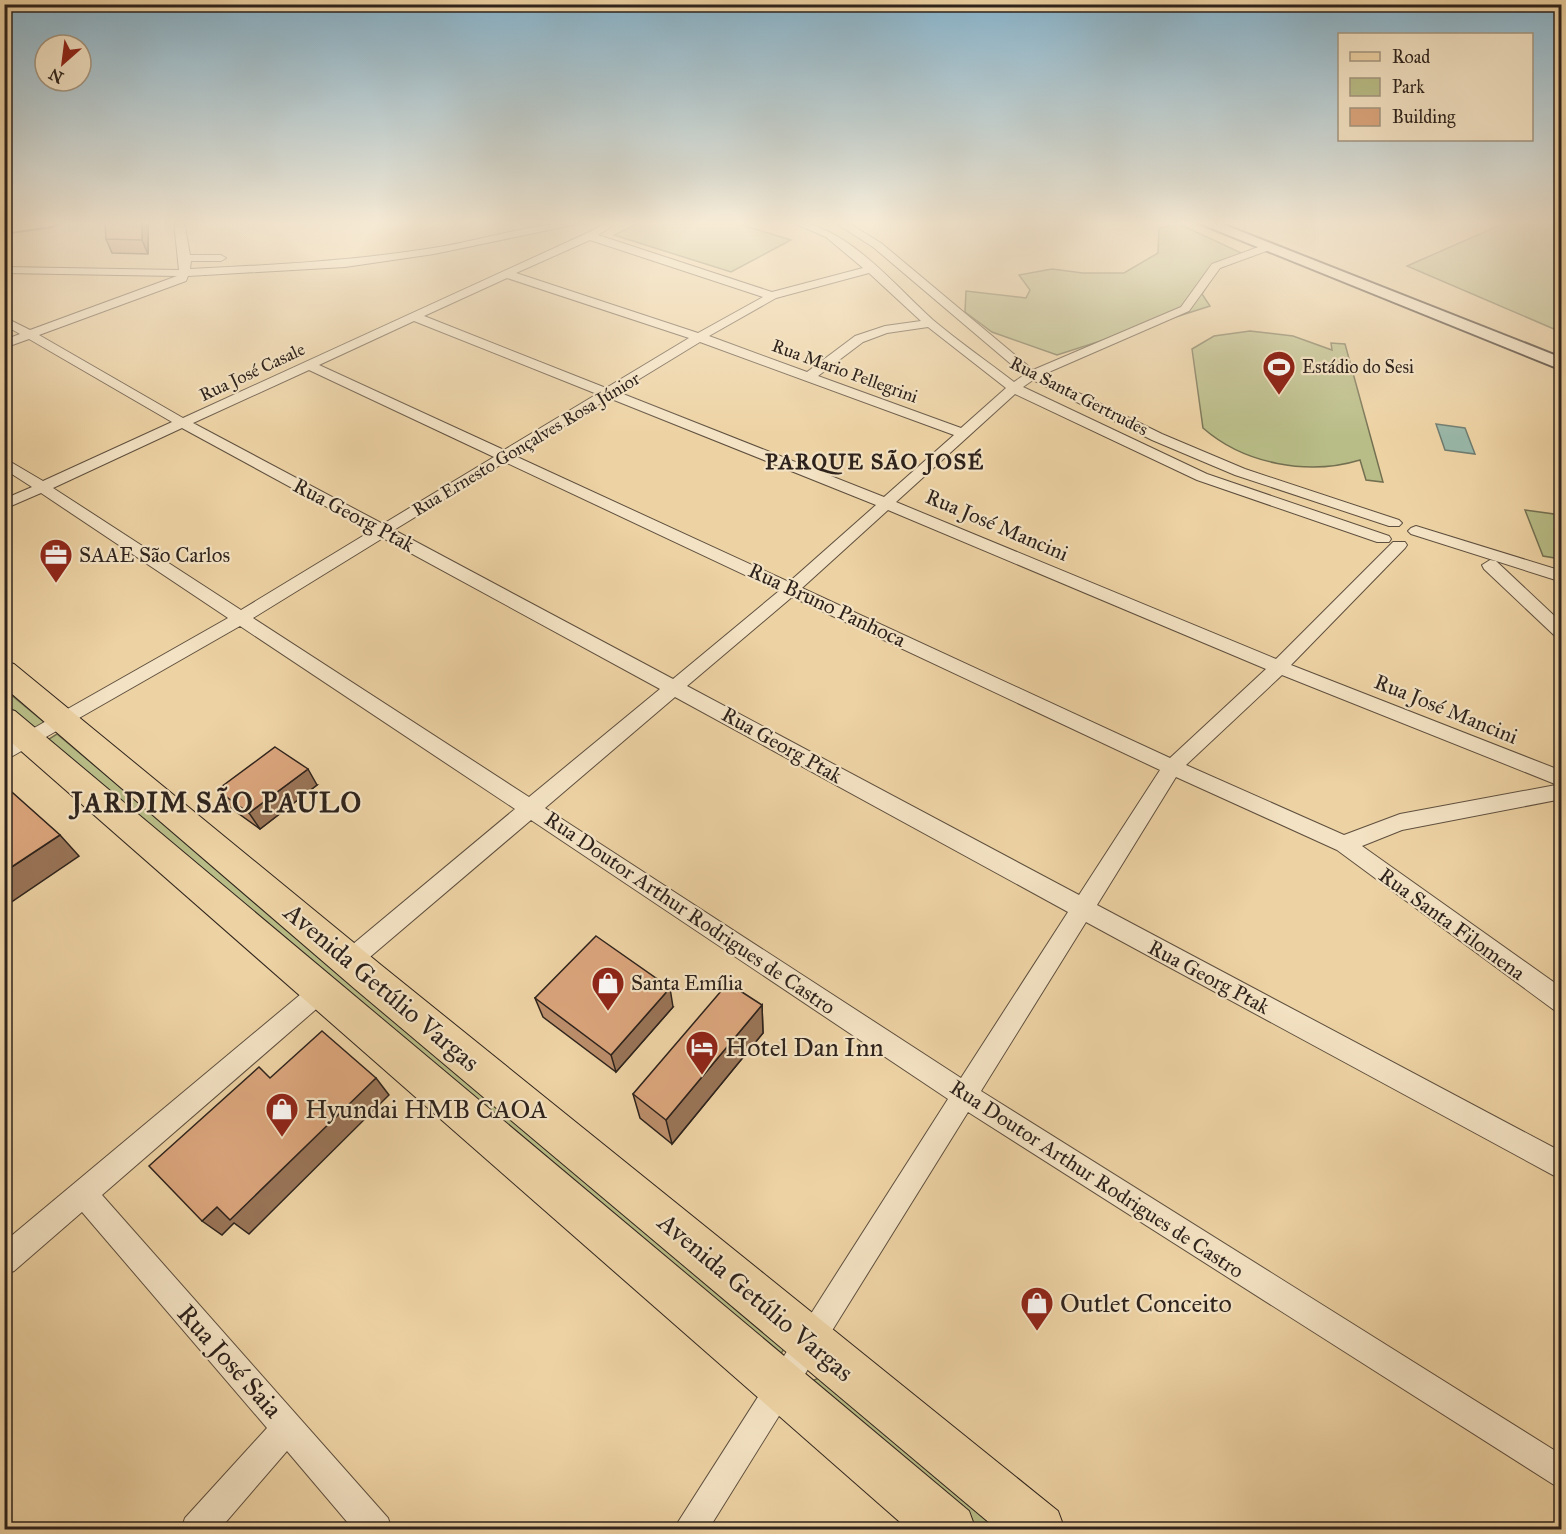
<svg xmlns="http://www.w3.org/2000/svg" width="1566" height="1534" font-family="'IM FELL Great Primer',serif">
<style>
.green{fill:#b8bc86;stroke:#737051;stroke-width:1.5}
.water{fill:#99b7a8;stroke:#6e7c70;stroke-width:1.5}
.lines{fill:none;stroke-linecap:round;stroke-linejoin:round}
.street-casing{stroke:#5e4f3e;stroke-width:2}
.secondary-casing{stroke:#2e231c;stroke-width:4}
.primary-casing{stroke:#2e231c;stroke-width:2}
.street{fill:#f3e2c3;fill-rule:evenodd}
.secondary{fill:#f3e2c3;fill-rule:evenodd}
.primary{fill:#edd2a3;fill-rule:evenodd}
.wall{fill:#bc8e6b;stroke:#2e231c;stroke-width:1.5}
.shaded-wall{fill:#997457;stroke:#2e231c;stroke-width:1.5}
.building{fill:#dba57c;stroke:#2e231c;stroke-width:1.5}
.labels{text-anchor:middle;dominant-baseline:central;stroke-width:4.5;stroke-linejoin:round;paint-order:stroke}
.far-poi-label{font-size:18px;fill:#2e231c;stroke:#f3e2c3;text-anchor:start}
.far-street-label{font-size:18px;fill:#2e231c;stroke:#f3e2c3}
.street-label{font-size:21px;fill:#2e231c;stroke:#f3e2c3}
.poi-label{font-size:21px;fill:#2e231c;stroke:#f3e2c3;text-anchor:start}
.far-district-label{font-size:22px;font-weight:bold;letter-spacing:1.5px;fill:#2e231c;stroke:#f3e2c3}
.near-street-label{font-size:26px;fill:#2e231c;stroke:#f3e2c3}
.near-poi-label{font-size:26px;fill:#2e231c;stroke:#f3e2c3;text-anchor:start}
.district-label{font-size:27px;font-weight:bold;letter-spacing:1.5px;fill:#2e231c;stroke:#f3e2c3}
</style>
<rect width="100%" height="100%" fill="#edd2a3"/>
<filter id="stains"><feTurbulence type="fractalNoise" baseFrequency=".00333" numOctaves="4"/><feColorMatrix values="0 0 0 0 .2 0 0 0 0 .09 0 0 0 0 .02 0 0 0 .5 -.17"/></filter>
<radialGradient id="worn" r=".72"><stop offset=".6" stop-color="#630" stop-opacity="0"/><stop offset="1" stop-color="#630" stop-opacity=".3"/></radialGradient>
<g class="green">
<polygon points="641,222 732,222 791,240 731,272 614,235"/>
<polygon points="1507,222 1561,222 1561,332 1407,266"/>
<polygon points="1179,224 1250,257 1219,266 1202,294 1210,306 1057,355 992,332 965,312 966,291 1026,298 1030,290 1019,275 1052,269 1083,273 1124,273 1158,253 1159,228"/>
<path d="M 1250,331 L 1293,336 L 1332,350 L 1331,343 L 1345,344 L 1383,482 L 1366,480 L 1360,460 C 1308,476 1244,464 1203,428 L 1192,349 L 1214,336 Z"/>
<polygon points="1525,510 1561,515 1561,559 1543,556"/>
<polygon points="4,689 44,722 36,728 32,727 5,703"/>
<polygon points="57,734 783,1342 784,1349 780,1355 50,743 49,739"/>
<polygon points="819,1378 1005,1529 976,1529 812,1390 814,1380"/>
</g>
<polygon class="water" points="1436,424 1465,428 1475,454 1445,450"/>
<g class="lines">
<g class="street-casing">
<g id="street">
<path d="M 174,222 L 184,222 L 190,255 L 221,255 L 226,258 L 221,261 L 191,261 L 190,269 C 272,265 352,261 433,248 C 484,240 535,222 587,222 L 434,254 L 345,267 L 188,276 L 186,281 L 39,335 L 183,418 L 585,234 L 600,226 L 599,222 L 609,222 L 611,227 L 598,235 L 772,292 L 863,268 L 826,237 L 791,222 C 844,222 895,286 933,320 C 959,342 987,361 1014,382 L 1024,375 L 873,247 L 834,222 L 847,222 L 881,243 L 1033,370 L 1181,307 L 1212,264 L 1264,245 L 1272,245 L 1272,249 L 1220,268 L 1189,311 L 1042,375 L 1162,434 L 1245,469 L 1399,520 L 1402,523 L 1399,526 L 1389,526 L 1235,475 L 1152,440 L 1033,380 L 1023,387 L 1207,474 L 1389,536 L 1391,539 L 1389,542 L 1377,542 L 1197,480 L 1015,394 L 896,502 L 1276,659 L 1393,542 L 1405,542 L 1407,545 L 1405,548 L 1291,665 L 1562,771 L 1562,799 L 1402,830 L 1362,846 L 1562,988 L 1562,1013 L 1554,1010 L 1337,850 L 1176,777 L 1097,905 L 1562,1152 L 1562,1180 L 1086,922 L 981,1091 L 1562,1455 L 1562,1490 L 968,1112 L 708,1530 L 673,1530 L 948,1099 L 531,820 L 357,968 L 349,971 L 341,968 L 338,961 L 341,954 L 515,809 L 240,626 L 4,761 L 4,745 L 228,618 L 41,493 L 4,509 L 4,499 L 32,487 L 4,469 L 4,458 L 43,481 L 172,422 L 29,339 L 4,348 L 4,340 L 20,334 L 4,325 L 4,317 L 30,330 L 177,276 L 4,273 L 4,267 L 179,270 ZM 590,240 L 763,297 L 698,333 L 516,273 ZM 869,273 L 921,321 L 885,326 L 855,336 L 807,372 L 709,336 L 776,298 ZM 507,278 L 689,338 L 606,388 L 424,316 ZM 414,321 L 597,394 L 504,450 L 319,365 ZM 928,327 L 1006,388 L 961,428 L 818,376 L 863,342 L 887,333 ZM 700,342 L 954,435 L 884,497 L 618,392 ZM 309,370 L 494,457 L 383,524 L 193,423 ZM 609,398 L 876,505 L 789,582 L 515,456 ZM 182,428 L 371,531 L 241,610 L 53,488 ZM 505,462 L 779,591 L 673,679 L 394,530 ZM 888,510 L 1266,669 L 1170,758 L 802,588 ZM 383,538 L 660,689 L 529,797 L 253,618 ZM 792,597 L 1160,770 L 1079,895 L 687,686 ZM 1282,675 L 1555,784 L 1556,785 L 1400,814 L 1344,835 L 1186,765 ZM 675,697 L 1068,912 L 961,1078 L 545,808 Z"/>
<polygon points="1416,526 1562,571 1562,582 1411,534 1408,531 1411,528"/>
<polygon points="1490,560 1496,561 1562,623 1562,639 1556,637 1484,569 1482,565"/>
<polygon points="321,980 329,984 333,991 329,998 102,1195 388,1518 392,1530 354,1530 287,1451 219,1530 181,1530 185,1518 267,1428 82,1212 14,1271 4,1275 4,1242 313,984"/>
</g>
</g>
<g class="secondary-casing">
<g id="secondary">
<polygon points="19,222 59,222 52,226 4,233 4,224"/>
<polygon points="1196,222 1217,222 1562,358 1562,370"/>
</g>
</g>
<g class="primary-casing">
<g id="primary">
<polygon points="4,661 14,664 381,965 1058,1511 1065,1530 998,1530 355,989 4,687"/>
<polygon points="4,708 15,711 969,1511 976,1530 909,1530 4,736"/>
</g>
</g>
<use href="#street" class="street"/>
<use href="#secondary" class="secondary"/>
<use href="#primary" class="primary"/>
</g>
<g class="wall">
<polygon points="148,222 148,254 112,253 106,239"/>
<polygon points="317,785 260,829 228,806 217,790"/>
<polygon points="535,998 673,1007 616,1072 543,1017"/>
<polygon points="762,1005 763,1033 672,1144 640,1118 633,1094"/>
</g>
<g class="shaded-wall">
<polygon points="142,222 148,222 148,254 142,240"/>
<polygon points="308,769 317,785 260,829 249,813"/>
<polygon points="60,835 79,856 4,907 4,872"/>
<polygon points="670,988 673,1007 616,1072 611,1055"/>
<polygon points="762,1005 763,1033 672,1144 666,1120"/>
<polygon points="376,1078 389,1095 249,1234 234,1223 222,1235 202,1221 217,1207"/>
</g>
<g class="building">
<polygon points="105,222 142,222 142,240 106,239"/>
<polygon points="275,747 308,769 249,813 217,790"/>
<polygon points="4,785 60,835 4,872"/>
<polygon points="596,936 670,988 611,1055 535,998"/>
<polygon points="728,983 762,1005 666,1120 633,1094"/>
<polygon points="322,1031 376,1078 230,1220 217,1207 202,1221 149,1166 259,1067 270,1078"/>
</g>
<linearGradient id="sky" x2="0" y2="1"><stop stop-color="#88b5ce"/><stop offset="0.51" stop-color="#f7ebd6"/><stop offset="1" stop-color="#f7ebd6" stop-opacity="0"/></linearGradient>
<rect width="1566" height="437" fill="url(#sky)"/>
<defs>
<g id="stadium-pin" transform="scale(1.725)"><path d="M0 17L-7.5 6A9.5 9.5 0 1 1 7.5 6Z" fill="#8f2418" stroke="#f3e2c3"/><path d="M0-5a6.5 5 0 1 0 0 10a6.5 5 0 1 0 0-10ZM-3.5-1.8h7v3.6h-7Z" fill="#fff"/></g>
<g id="office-pin" transform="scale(1.725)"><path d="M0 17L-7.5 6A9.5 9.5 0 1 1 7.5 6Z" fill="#8f2418" stroke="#f3e2c3"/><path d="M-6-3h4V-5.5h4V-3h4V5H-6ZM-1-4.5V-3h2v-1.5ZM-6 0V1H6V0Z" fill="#fff"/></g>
<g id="shop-pin" transform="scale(1.725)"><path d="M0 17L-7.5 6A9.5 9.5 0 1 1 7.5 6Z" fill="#8f2418" stroke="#f3e2c3"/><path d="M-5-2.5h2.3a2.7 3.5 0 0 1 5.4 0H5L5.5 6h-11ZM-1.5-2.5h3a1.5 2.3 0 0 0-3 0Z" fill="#fff"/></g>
<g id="hotel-pin" transform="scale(1.725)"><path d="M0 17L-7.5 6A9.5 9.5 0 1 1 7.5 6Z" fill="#8f2418" stroke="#f3e2c3"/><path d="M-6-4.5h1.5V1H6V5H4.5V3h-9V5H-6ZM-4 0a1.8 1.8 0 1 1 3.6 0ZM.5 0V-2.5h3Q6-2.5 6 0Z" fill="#fff"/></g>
</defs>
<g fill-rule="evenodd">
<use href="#stadium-pin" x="1279" y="367"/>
<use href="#office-pin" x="56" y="555"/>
<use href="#shop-pin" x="608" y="983"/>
<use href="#hotel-pin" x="702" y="1047"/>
<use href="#shop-pin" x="282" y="1109"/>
<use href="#shop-pin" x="1037" y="1303"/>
</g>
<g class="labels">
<g class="far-poi-label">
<text x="1302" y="367">Estádio do Sesi</text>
</g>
<g class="far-street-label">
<text transform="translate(845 371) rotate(20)">Rua Mario Pellegrini</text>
<text transform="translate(252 372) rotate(-25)">Rua José Casale</text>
<text transform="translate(1079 396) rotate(27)">Rua Santa Gertrudes</text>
<text transform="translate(526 444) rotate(-31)">Rua Ernesto Gonçalves Rosa Júnior</text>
</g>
<g class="street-label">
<text transform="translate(354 515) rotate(28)">Rua Georg Ptak</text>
<text transform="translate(997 525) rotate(23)">Rua José Mancini</text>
<text transform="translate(827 605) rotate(25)">Rua Bruno Panhoca</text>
<text transform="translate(1446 709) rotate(22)">Rua José Mancini</text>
<text transform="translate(782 745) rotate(29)">Rua Georg Ptak</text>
<text transform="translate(690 913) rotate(34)">Rua Doutor Arthur Rodrigues de Castro</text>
<text transform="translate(1452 924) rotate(36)">Rua Santa Filomena</text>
<text transform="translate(1209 977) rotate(28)">Rua Georg Ptak</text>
<text transform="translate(1097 1179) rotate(33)">Rua Doutor Arthur Rodrigues de Castro</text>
</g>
<g class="poi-label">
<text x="79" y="555">SAAE São Carlos</text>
<text x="631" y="983">Santa Emília</text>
</g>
<g class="far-district-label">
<text x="875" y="461">PARQUE SÃO JOSÉ</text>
</g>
<g class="near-street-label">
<text transform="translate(382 987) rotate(40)">Avenida Getúlio Vargas</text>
<text transform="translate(756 1297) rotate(40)">Avenida Getúlio Vargas</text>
<text transform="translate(230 1361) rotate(48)">Rua José Saia</text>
</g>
<g class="near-poi-label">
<text x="725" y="1047">Hotel Dan Inn</text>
<text x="305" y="1109">Hyundai HMB CAOA</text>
<text x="1060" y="1303">Outlet Conceito</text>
</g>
<g class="district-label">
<text x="217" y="802">JARDIM SÃO PAULO</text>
</g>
</g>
<rect width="1566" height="1534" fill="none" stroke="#edd2a3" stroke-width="24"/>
<rect x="6" y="6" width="1554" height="1522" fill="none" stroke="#2e231c" stroke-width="3"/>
<rect x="12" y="12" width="1542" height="1510" fill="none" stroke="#2e231c" stroke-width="1.5"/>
<rect x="1338" y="33" width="195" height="108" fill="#f3e2c3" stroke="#a49680" stroke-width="1.5"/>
<rect x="1350" y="52" width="30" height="9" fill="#edd2a3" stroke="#a49680" stroke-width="1.5"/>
<text x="1392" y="63" font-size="18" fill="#2e231c">Road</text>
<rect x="1350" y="78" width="30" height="18" fill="#b8bc86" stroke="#a49680" stroke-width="1.5"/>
<text x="1392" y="93" font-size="18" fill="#2e231c">Park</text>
<rect x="1350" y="108" width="30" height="18" fill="#dba57c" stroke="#a49680" stroke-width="1.5"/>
<text x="1392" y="123" font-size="18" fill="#2e231c">Building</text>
<g transform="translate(63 63) rotate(208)"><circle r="28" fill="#f3e2c3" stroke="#a49680" stroke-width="1.5"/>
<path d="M0-4.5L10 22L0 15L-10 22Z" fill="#8f2418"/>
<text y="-9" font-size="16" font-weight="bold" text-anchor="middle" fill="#2e231c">N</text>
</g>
<rect width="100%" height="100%" filter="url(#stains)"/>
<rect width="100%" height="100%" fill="url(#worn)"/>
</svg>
